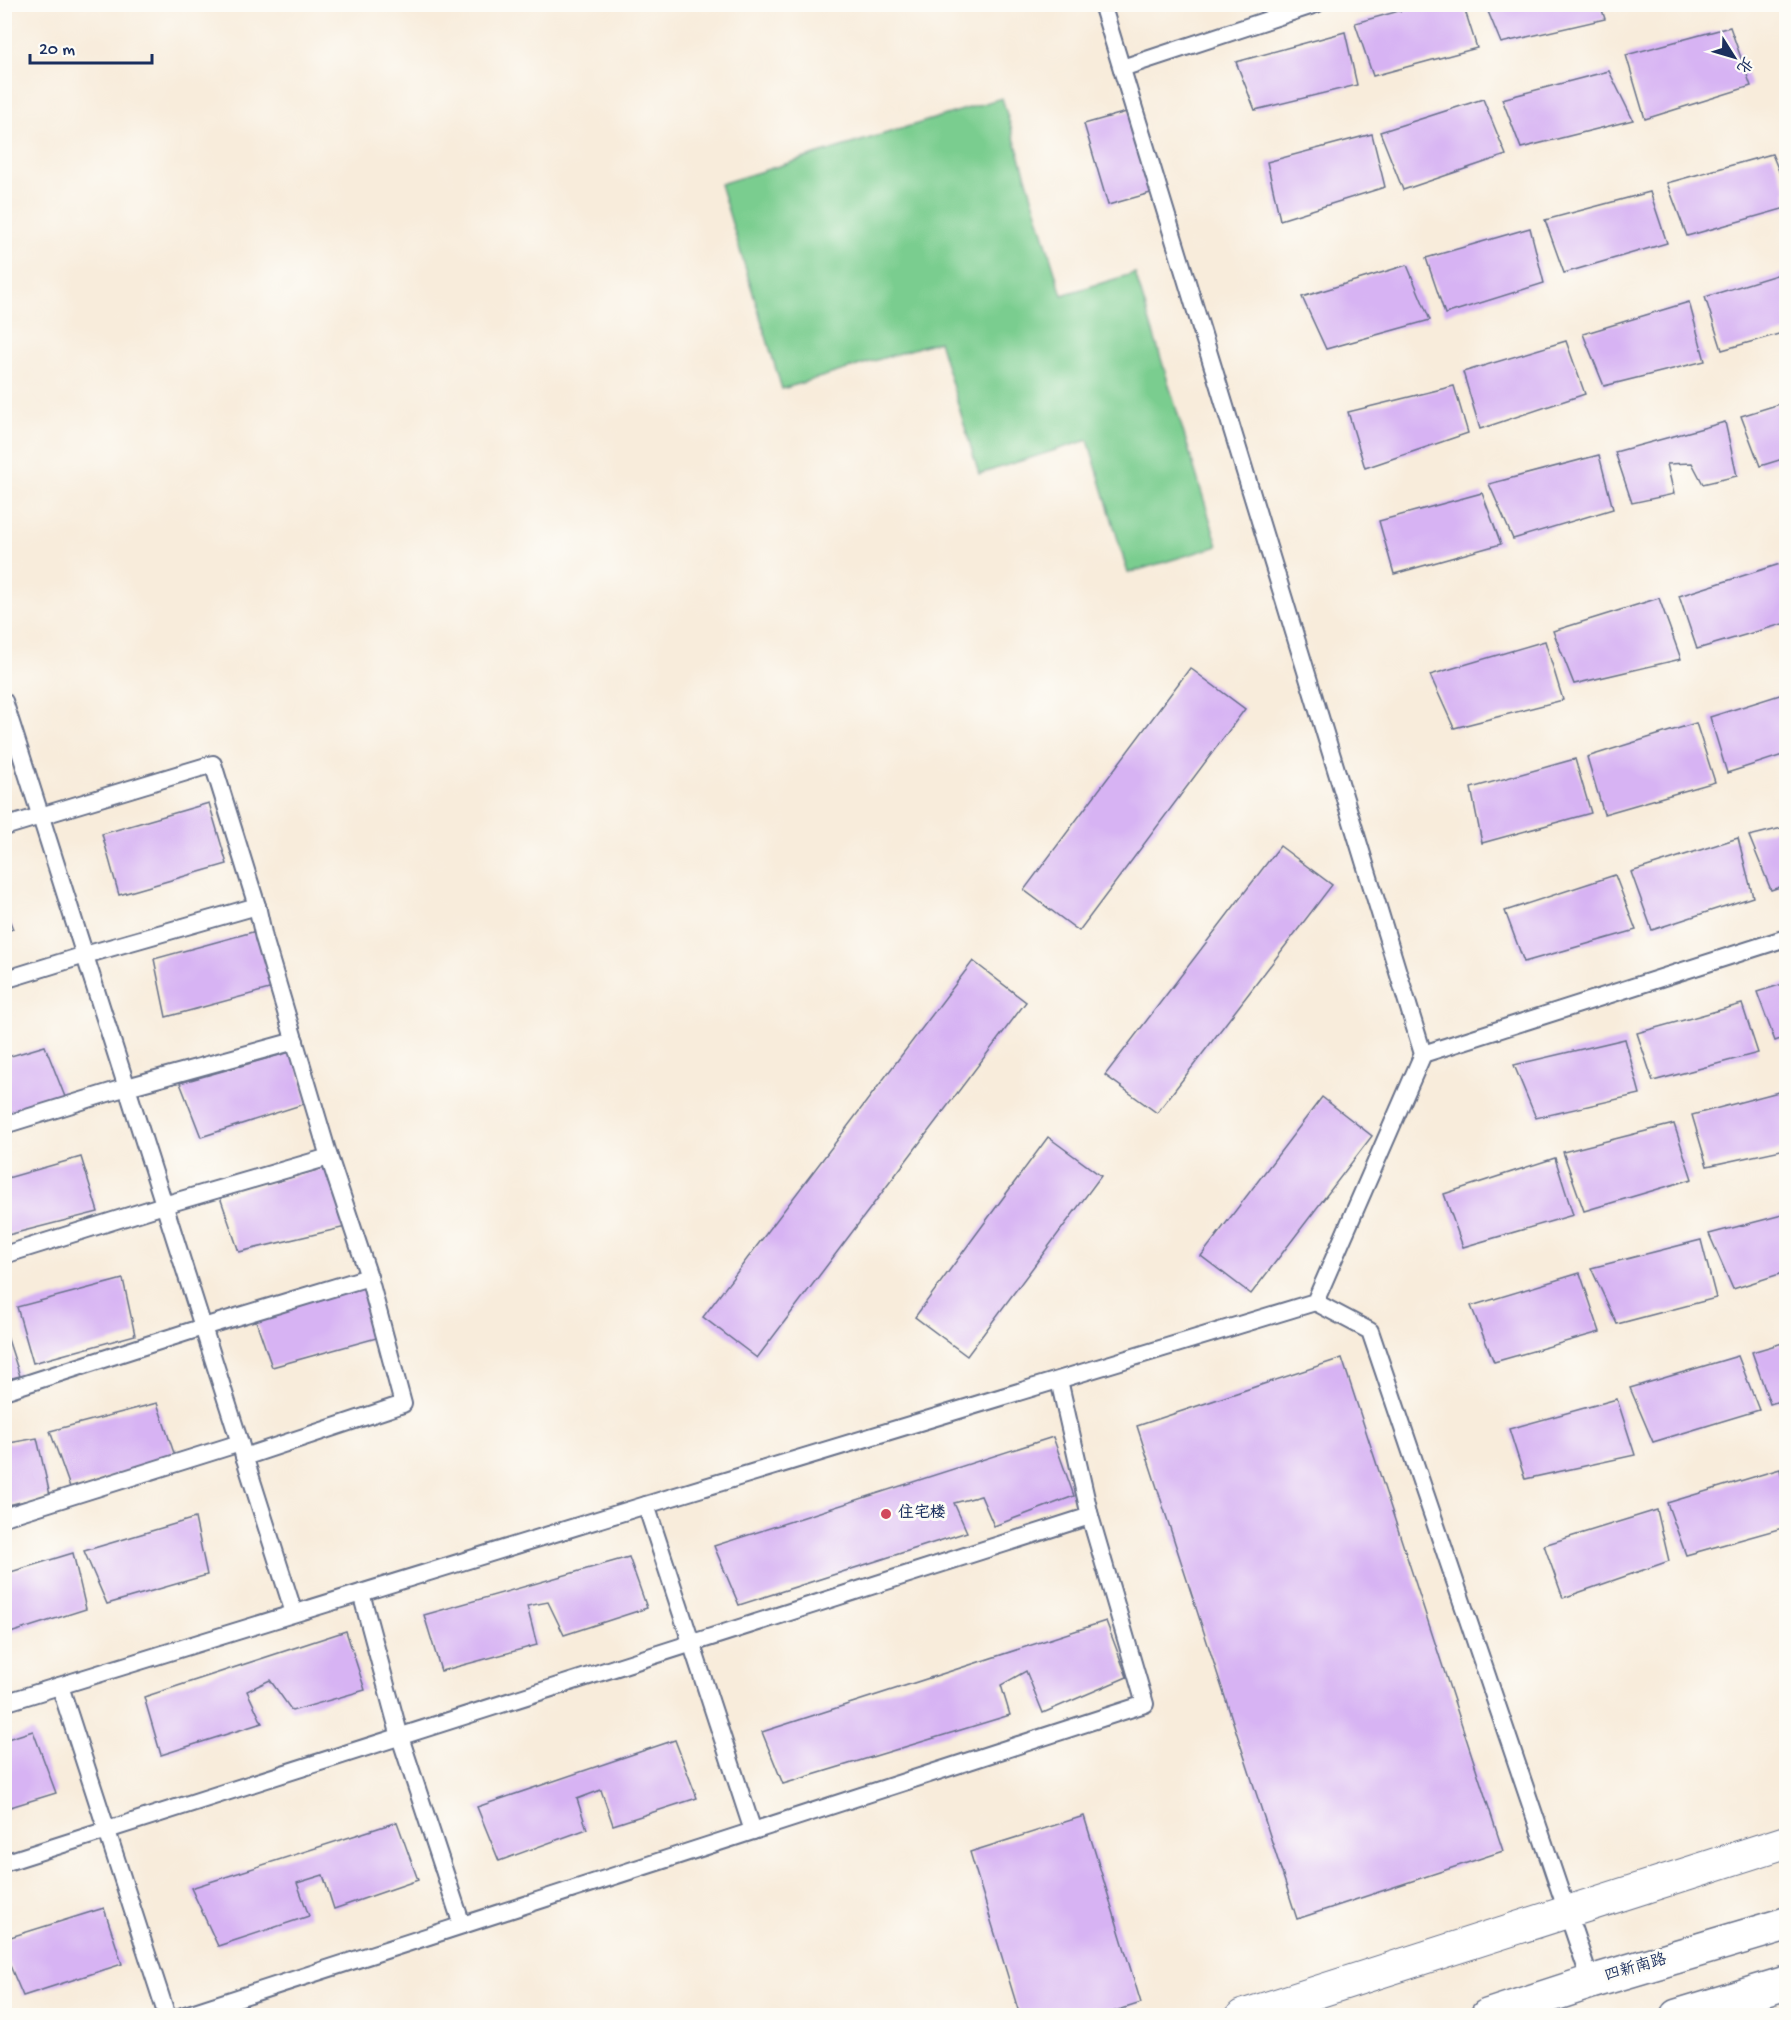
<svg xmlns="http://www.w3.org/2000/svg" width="1791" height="2020" font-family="'Gochi Hand','LXGW WenKai TC',sans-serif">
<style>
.green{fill:#7acd8f;stroke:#4a7e76;stroke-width:1.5}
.building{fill:#d7b3f3}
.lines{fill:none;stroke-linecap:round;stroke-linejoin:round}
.service-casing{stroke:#68718a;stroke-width:20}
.minor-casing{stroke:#68718a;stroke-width:34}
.secondary-casing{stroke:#68718a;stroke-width:36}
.service{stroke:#fff;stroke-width:16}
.minor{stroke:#fff;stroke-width:32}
.secondary{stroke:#fff;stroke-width:33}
.poi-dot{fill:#d1495b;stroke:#fdfcf7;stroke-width:2}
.labels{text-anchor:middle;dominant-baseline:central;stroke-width:6;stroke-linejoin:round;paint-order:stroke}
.poi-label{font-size:16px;font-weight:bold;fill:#1b2f5e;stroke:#fdfcf7;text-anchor:start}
.street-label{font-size:16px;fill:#1b2f5e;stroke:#fdfcf7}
</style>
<rect width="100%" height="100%" fill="#fdfcf7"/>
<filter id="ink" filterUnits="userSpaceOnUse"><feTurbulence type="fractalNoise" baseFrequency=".0167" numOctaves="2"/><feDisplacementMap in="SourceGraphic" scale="12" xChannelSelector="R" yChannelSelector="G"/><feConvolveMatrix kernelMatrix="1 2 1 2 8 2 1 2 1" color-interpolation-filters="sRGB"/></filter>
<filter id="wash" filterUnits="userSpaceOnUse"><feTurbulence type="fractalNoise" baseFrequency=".008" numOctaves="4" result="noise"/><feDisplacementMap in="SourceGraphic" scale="24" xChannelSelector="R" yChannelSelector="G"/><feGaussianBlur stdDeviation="1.35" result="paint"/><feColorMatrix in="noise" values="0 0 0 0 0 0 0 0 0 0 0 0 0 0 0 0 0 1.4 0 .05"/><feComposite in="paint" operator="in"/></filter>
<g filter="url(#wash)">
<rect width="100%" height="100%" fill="#f8ecdb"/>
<polygon class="green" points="1002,98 1062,295 1135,273 1218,546 1128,573 1088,440 979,474 939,341 782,389 720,184"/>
<g id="blocks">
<g class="building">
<polygon points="1425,4 1463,4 1477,48 1373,76 1355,23"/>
<polygon points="1485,4 1600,4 1605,19 1501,43"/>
<polygon points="1730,27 1751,86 1645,119 1626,55"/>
<polygon points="1345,32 1357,85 1255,110 1236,62"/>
<polygon points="1609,71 1633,120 1521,148 1502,99"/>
<polygon points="1483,99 1506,155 1403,190 1380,132"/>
<polygon points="1130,111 1154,192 1108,205 1084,124"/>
<polygon points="1372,134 1385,187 1280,220 1267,162"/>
<polygon points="1772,154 1786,188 1786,208 1687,236 1667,183"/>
<polygon points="1650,192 1667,243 1564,273 1545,220"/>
<polygon points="1530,228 1544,283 1445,314 1426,258"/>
<polygon points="1407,265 1430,320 1326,349 1302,297"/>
<polygon points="1786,272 1786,332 1722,350 1705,297"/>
<polygon points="1689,302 1705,361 1604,386 1583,334"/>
<polygon points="1566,341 1585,394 1480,429 1463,372"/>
<polygon points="1454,386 1468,433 1365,468 1348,412"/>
<polygon points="1786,402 1786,458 1760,466 1741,416"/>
<polygon points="1725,422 1737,476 1703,484 1692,463 1667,464 1674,494 1632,503 1615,452"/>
<polygon points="1599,455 1613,509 1513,539 1489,484"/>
<polygon points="1482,493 1501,544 1394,574 1379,521"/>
<polygon points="1780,564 1786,582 1786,623 1697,649 1679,596"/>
<polygon points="1659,598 1681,659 1574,684 1553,631"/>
<polygon points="1545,641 1563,700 1454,728 1430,675"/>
<polygon points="1190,668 1245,709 1079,931 1024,890"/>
<polygon points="1786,693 1786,754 1727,773 1710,717"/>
<polygon points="1696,723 1715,782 1604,814 1587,757"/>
<polygon points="1575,759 1591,813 1482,843 1471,788"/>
<polygon points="209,803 227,864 119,895 102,834"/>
<polygon points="1786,827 1786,885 1771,890 1749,836"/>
<polygon points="1738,838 1753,897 1652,930 1631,872"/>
<polygon points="1280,846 1332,885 1157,1113 1105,1075"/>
<polygon points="1615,875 1636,930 1524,962 1505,911"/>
<polygon points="4,907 13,929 4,932"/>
<polygon points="260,930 273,988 166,1017 154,959"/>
<polygon points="973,961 1026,1002 757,1358 703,1317"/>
<polygon points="1786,983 1786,1037 1775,1041 1757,992"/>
<polygon points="1742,1004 1758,1053 1653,1081 1637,1033"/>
<polygon points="1625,1039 1640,1094 1536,1118 1514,1065"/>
<polygon points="45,1046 67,1102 4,1117 4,1058"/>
<polygon points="294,1051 307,1103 201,1137 180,1083"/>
<polygon points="1786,1090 1786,1149 1707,1166 1692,1115"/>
<polygon points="1322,1097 1372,1136 1251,1294 1201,1256"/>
<polygon points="1674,1124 1692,1179 1584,1211 1563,1152"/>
<polygon points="1048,1137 1101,1176 967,1356 915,1317"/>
<polygon points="81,1157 98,1212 4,1236 4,1179"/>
<polygon points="1555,1158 1573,1215 1463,1247 1444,1194"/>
<polygon points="328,1167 346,1227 239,1252 220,1197"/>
<polygon points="1786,1214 1786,1272 1733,1289 1709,1234"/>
<polygon points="1701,1240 1716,1298 1617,1324 1591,1268"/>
<polygon points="1580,1273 1600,1332 1494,1362 1471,1306"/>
<polygon points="123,1279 135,1335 33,1363 17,1307"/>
<polygon points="364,1283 380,1337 272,1367 254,1315"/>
<polygon points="4,1327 20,1376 4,1380"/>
<polygon points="1786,1342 1786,1399 1770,1404 1752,1352"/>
<polygon points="1738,1356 1759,1410 1653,1442 1630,1388"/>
<polygon points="1342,1358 1503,1851 1297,1919 1137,1426"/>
<polygon points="1617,1399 1635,1455 1525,1479 1509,1429"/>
<polygon points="157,1403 176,1459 70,1487 50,1431"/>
<polygon points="1053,1437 1074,1496 994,1526 981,1496 954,1503 967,1532 739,1605 714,1546"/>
<polygon points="37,1438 50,1495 4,1506 4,1444"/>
<polygon points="1780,1469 1786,1498 1786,1527 1686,1555 1667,1503"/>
<polygon points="1657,1510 1669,1561 1563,1598 1544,1545"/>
<polygon points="195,1518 207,1575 107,1604 84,1551"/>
<polygon points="73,1553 86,1609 4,1635 4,1574"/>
<polygon points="629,1557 647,1608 564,1635 548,1602 527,1606 537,1645 441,1671 424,1615"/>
<polygon points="1106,1621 1127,1677 1043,1713 1026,1671 1001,1685 1010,1715 783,1784 762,1732"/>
<polygon points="346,1631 365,1690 292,1711 270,1680 247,1691 262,1723 161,1755 144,1697"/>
<polygon points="33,1731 56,1793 4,1809 4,1740"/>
<polygon points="675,1740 697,1798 613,1825 601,1790 577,1799 587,1829 499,1861 477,1807"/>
<polygon points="1084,1816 1141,2003 1100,2016 1020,2016 970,1852"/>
<polygon points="397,1822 418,1880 334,1909 323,1875 297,1883 309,1916 218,1946 191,1888"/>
<polygon points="104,1908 122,1964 23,1996 8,1961 4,1963 4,1939"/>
</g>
</g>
</g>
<g filter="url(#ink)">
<use href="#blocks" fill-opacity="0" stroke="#68718a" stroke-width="1.5"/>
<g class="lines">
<g class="service-casing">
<g id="service">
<polyline points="1122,68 1316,4"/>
<polyline points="4,701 294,1613"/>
<polyline points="4,827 213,764 257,906 264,938 329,1157 369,1277 403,1404 244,1457"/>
<polyline points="4,980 85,955 257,906"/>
<polyline points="1423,1054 1786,938"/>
<polyline points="4,1125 127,1087 295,1041"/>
<polyline points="4,1255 164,1205 329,1157"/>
<polyline points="1315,1302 1370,1331 1591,1982"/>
<polyline points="4,1391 203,1327 369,1277"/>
<polyline points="646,1505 753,1831"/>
<polyline points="4,1517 240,1443"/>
<polyline points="361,1593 400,1737 462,1925"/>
<polyline points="60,1686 167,2016"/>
<polyline points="4,1703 646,1505 1315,1302 1423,1054 1102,4"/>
<polyline points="4,1863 1090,1516"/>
<polyline points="182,2016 1145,1704 1090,1516 1059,1380"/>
</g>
</g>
<g class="minor-casing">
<polyline id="minor" points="1242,2016 1786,1842"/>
</g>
<g class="secondary-casing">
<g id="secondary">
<polyline points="1487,2016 1591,1982 1786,1924"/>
<polyline points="1677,2016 1786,1983"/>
</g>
</g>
<use href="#service" class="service"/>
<use href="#minor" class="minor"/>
<use href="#secondary" class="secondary"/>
</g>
</g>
<circle class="poi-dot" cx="886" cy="1514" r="6"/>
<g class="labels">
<g class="poi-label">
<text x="898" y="1514">住宅楼</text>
</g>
<g class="street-label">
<text transform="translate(1636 1969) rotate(-16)">四新南路</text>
</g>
</g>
<rect width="1791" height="2020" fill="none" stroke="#fdfcf7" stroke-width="24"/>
<g transform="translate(1734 57) rotate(127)" stroke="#fdfcf7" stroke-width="4.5" paint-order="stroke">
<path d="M0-4.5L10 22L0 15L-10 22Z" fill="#1b2f5e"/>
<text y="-9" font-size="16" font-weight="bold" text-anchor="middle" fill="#1b2f5e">北</text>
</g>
<path d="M30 54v9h122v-9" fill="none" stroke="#1b2f5e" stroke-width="3"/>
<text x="39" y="54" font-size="18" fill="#1b2f5e" stroke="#fdfcf7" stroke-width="4.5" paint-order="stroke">20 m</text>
</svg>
